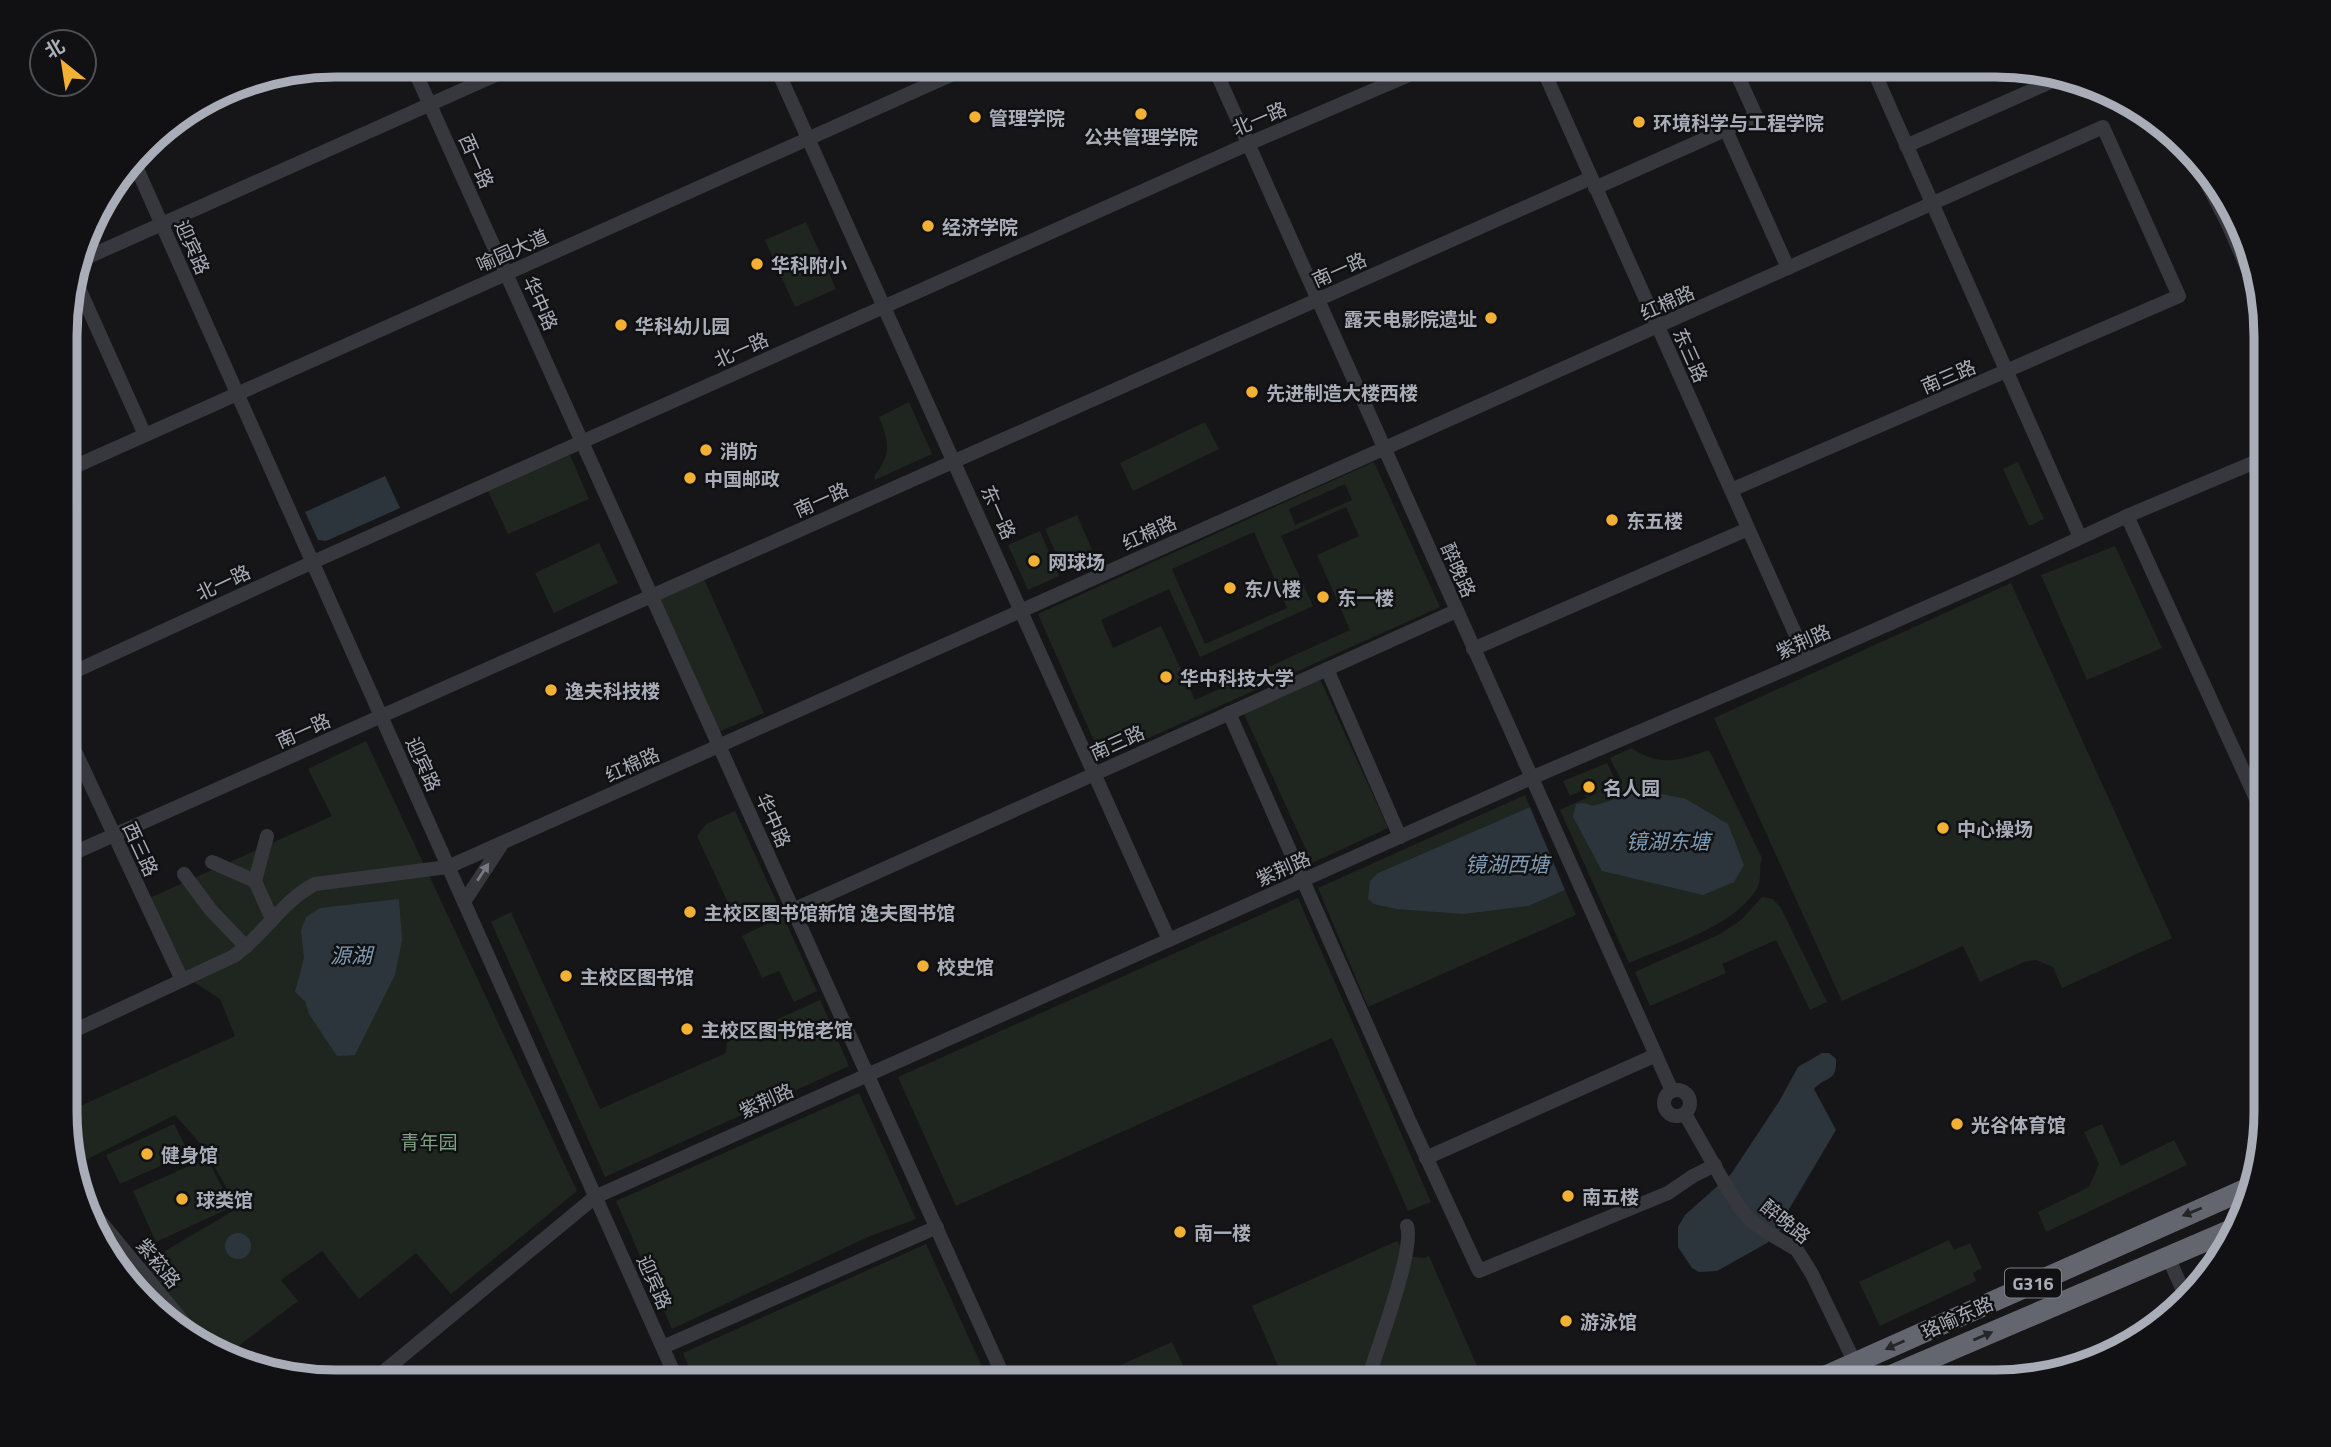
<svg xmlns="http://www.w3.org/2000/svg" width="2331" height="1447" font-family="'Titillium Web','Noto Sans SC',sans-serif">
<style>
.green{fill:#1e261f;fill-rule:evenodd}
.water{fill:#2c353c}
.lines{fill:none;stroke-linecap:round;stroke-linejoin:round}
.minor{stroke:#37383d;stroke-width:14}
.highway{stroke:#63666e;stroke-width:21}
.oneway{fill:#757881}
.oneway2{fill:#26262a}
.poi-dot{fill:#f2b134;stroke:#111113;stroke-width:2.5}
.labels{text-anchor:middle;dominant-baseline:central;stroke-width:5;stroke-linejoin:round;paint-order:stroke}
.shield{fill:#111113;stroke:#7b7e86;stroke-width:2}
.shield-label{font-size:18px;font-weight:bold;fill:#a8adb8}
.poi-label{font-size:19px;font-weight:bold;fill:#a8adb8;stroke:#111113;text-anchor:start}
.street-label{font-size:19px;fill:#a8adb8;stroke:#111113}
.park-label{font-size:19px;fill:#7fa381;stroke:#111113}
.water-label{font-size:21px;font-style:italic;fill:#7f9bb3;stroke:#111113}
.rim{fill:none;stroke:#a8adb8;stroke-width:9}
</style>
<rect width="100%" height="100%" fill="#161618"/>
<g class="green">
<polygon points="806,222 836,289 795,307 765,240"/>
<path d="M 909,402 L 932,454 L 875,480 L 874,476 C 892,455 889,441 879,417 Z"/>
<polygon points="1205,422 1219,449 1133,491 1120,463"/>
<polygon points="570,455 589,499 508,534 488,491"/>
<path d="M 1374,462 L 1440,607 L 1102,759 L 1038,614 ZM 1345,484 L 1352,500 L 1295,525 L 1289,509 ZM 1346,507 L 1359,536 L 1317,555 L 1350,630 L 1195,700 L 1161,626 L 1113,648 L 1101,620 L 1169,589 L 1200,657 L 1313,606 L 1281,536 ZM 1254,532 L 1287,608 L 1205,644 L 1172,569 Z"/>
<polygon points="2018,462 2044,519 2029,526 2003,469"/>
<polygon points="1077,515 1096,559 1065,573 1045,529"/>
<polygon points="1040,531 1059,576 1028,590 1008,545"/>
<polygon points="599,543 618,583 554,613 535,573"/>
<polygon points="2115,546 2162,648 2087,680 2041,575"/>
<polygon points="704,579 764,713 718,732 658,599"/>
<polygon points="2011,583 2172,938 2062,988 2053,967 2036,960 2024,962 1980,982 1963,946 1842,1001 1714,718"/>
<polygon points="1320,679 1388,828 1312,863 1244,714"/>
<polygon points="366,741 577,1191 451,1294 416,1253 359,1299 322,1251 281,1280 298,1301 225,1356 213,1351 143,1264 238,1208 204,1148 175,1115 74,1166 67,1146 67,1112 235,1036 220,999 182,974 145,900 332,816 308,769"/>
<path d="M 1631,748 C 1661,767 1678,761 1709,750 L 1762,858 C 1758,869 1763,879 1756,890 C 1734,926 1668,946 1629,963 L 1560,810 L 1608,788 L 1586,797 L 1583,790 L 1570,796 L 1563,781 L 1607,763 L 1617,784 L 1622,782 L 1610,758 Z"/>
<polygon points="1525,795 1530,807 1378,873 1504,908 1529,906 1565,890 1576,915 1368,1007 1318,888"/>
<polygon points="735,811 779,907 759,917 742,915 730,907 697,836 706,824"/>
<polygon points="1762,897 1773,899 1781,908 1827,1002 1810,1010 1776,940 1722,964 1726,973 1650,1006 1635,972 1720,934 1741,920"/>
<polygon points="1298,898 1431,1202 1408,1211 1332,1038 956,1206 898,1077"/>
<polygon points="511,912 600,1109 726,1053 727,1042 820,1000 849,1066 605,1177 491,922"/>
<polygon points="783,916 817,991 794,1002 779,971 762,978 742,936"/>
<polygon points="859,1093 916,1219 868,1237 672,1329 616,1201"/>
<polygon points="174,1124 189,1153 120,1184 106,1155"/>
<polygon points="2102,1124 2121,1166 2174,1140 2187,1165 2046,1232 2038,1212 2089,1187 2099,1164 2084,1132"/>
<polygon points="207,1158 232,1207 156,1242 133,1191"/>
<polygon points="1949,1240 1954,1250 1970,1243 1982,1268 1973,1273 1976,1281 1880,1326 1859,1282"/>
<polygon points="1397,1241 1407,1256 1424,1258 1429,1256 1484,1382 1285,1382 1252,1306"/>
<polygon points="926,1244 989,1382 695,1382 683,1353"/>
<polygon points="1172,1342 1191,1382 1083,1382"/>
</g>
<g class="water">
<polygon points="385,476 400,508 326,541 318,540 305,512"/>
<polygon points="1643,790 1686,799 1728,824 1744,865 1734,882 1703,895 1602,871 1573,817 1576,804 1584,803 1593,806"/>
<polygon points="1530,807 1565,890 1529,906 1463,914 1396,909 1374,904 1368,899 1370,881 1378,873"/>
<polygon points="399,899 402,940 395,975 355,1055 337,1056 309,1014 305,1001 295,992 304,958 301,930 306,917 320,908"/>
<path d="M 1822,1053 L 1829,1053 L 1836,1059 C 1837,1083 1826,1075 1814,1089 L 1836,1130 L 1785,1216 L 1782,1228 L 1767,1243 L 1717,1271 L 1699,1272 L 1692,1268 L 1678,1247 L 1678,1227 L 1685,1215 L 1731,1174 L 1780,1100 L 1798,1067 Z"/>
<circle cx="238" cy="1246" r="13"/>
</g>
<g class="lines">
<g class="minor">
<polyline points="412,65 1006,1382"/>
<polyline points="775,65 1169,940"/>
<polyline points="1213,65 1672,1091"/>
<polyline points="1541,65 1807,660"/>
<polyline points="1871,65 2080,537"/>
<polyline points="1726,130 1788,268"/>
<polyline points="1906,146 2064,76"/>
<polyline points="134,162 678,1382"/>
<polyline points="2198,166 2227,222 2258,293"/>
<polyline points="1595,188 1756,116 1737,74 1759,65"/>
<polyline points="79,261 518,65"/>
<polyline points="74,277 145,435"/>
<polyline points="67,470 973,65"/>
<polyline points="2127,516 2258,803"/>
<polyline points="1473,649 1748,529"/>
<polyline points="1327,669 1400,837"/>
<polyline points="67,675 313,562 1248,144 1432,65"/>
<polyline points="1229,713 1409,1120 1479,1271 1668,1193 1693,1176 1715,1165"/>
<polyline points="67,734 182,980"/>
<polyline points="267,836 255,881 272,919"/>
<polyline points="67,856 1591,178"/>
<polyline points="212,862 255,881"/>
<polyline points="184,874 210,909 246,947"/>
<polyline points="464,902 502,844"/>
<polyline points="793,910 1456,611"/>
<path d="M 67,1034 L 234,956 C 264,935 282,901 315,884 L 448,867 L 2103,127 L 2179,296 L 1731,490"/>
<circle cx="1677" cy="1103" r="13"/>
<polyline points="1685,1114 1726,1186 1740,1208 1751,1221 1765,1231 1797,1250 1812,1274 1855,1363"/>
<polyline points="1426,1158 1656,1055"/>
<polyline points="87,1205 202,1345"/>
<polyline points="2168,1257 2185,1295"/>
<polyline points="663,1347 937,1227"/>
<polyline points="1947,1380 1948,1382"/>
<polyline points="371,1382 595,1197 1531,778 1807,660 2011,570 2127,516 2255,462"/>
<path d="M 1367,1382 C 1376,1352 1415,1250 1407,1226"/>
</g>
<g class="highway">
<polyline points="1812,1382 2255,1185"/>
<polyline points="1876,1382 2238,1227"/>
</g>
</g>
<defs><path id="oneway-solid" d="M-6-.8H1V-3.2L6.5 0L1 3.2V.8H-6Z" transform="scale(1.75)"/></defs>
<use class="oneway" href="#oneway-solid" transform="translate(483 872) rotate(-57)"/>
<g class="oneway2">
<use href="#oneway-solid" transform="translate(2192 1212) rotate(158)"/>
<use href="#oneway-solid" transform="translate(1983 1336) rotate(-23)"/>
<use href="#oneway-solid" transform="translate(1895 1345) rotate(156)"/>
</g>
<g class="poi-dot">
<circle cx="1141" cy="114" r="7"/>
<circle cx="975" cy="117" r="7"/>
<circle cx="1639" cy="122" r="7"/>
<circle cx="928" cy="226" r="7"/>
<circle cx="757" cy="264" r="7"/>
<circle cx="1491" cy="318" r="7"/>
<circle cx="621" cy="325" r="7"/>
<circle cx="1252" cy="392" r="7"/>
<circle cx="706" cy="450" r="7"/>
<circle cx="690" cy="478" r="7"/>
<circle cx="1612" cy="520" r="7"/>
<circle cx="1034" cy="561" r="7"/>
<circle cx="1230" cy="588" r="7"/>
<circle cx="1323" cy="597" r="7"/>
<circle cx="1166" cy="677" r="7"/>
<circle cx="551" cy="690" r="7"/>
<circle cx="1589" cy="787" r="7"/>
<circle cx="1943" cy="828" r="7"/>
<circle cx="690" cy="912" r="7"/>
<circle cx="923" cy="966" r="7"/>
<circle cx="566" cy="976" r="7"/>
<circle cx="687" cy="1029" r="7"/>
<circle cx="1957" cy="1124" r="7"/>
<circle cx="147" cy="1154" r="7"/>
<circle cx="1568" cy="1196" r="7"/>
<circle cx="182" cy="1199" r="7"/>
<circle cx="1180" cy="1232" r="7"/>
<circle cx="1566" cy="1321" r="7"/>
</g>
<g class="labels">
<rect class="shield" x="2005" y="1268.5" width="56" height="29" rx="5"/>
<g class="shield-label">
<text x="2033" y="1283">G316</text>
</g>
<g class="poi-label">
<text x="989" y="117">管理学院</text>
<text x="1653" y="122">环境科学与工程学院</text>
<text x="1141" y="136" text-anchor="middle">公共管理学院</text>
<text x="942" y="226">经济学院</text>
<text x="771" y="264">华科附小</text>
<text x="1477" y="318" text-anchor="end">露天电影院遗址</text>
<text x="635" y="325">华科幼儿园</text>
<text x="1266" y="392">先进制造大楼西楼</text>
<text x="720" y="450">消防</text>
<text x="704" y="478">中国邮政</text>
<text x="1626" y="520">东五楼</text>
<text x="1048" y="561">网球场</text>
<text x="1244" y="588">东八楼</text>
<text x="1337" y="597">东一楼</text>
<text x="1180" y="677">华中科技大学</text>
<text x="565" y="690">逸夫科技楼</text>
<text x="1603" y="787">名人园</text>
<text x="1957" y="828">中心操场</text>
<text x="704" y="912">主校区图书馆新馆 逸夫图书馆</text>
<text x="937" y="966">校史馆</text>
<text x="580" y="976">主校区图书馆</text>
<text x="701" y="1029">主校区图书馆老馆</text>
<text x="1971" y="1124">光谷体育馆</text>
<text x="161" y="1154">健身馆</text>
<text x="1582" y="1196">南五楼</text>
<text x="196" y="1199">球类馆</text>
<text x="1194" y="1232">南一楼</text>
<text x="1580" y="1321">游泳馆</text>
</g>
<g class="street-label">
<text transform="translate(1259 118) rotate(-23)">北一路</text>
<text transform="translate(477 161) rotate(66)">西一路</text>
<text transform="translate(193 247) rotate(66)">迎宾路</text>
<text transform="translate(512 250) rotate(-24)">喻园大道</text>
<text transform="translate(1339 269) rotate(-24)">南一路</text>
<text transform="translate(1667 302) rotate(-24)">红棉路</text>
<text transform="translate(541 303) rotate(66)">华中路</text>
<text transform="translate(741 349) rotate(-24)">北一路</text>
<text transform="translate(1691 355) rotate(66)">东三路</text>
<text transform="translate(1948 376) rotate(-23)">南三路</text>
<text transform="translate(821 499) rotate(-24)">南一路</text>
<text transform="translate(999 512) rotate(66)">东一路</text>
<text transform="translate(1149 532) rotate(-24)">红棉路</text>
<text transform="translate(1459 570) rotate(66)">醉晚路</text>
<text transform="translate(223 582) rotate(-25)">北一路</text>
<text transform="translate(1803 641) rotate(-24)">紫荆路</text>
<text transform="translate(303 730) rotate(-24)">南一路</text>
<text transform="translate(1117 742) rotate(-24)">南三路</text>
<text transform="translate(424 764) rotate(66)">迎宾路</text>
<text transform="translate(632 764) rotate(-24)">红棉路</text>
<text transform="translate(774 820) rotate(66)">华中路</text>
<text transform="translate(141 849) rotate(65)">西三路</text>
<text transform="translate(1283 868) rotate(-24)">紫荆路</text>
<text transform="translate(766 1100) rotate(-24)">紫荆路</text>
<text transform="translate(1786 1221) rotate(39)">醉晚路</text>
<text transform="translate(159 1263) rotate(51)">紫菘路</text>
<text transform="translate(655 1282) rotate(66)">迎宾路</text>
<text transform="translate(1957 1317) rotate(-24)">珞喻东路</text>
</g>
<g class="park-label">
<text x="429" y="1141">青年园</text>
</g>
<g class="water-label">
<text x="1668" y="841">镜湖东塘</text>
<text x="1507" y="864">镜湖西塘</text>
<text x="351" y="955">源湖</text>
</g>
</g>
<path d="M0 0H2331V1447H0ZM336 77H1995A259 259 0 0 1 2254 336V1111A259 259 0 0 1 1995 1370H336A259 259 0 0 1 77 1111V336A259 259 0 0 1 336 77Z" fill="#111113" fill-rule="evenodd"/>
<path class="rim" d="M336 77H1995A259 259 0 0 1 2254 336V1111A259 259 0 0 1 1995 1370H336A259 259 0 0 1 77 1111V336A259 259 0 0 1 336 77Z"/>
<g transform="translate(63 63) rotate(330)"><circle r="33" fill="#111113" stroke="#4d4f55" stroke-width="2"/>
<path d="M0-5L12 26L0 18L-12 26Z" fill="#f2b134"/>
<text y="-10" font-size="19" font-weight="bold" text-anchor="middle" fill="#a8adb8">北</text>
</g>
</svg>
